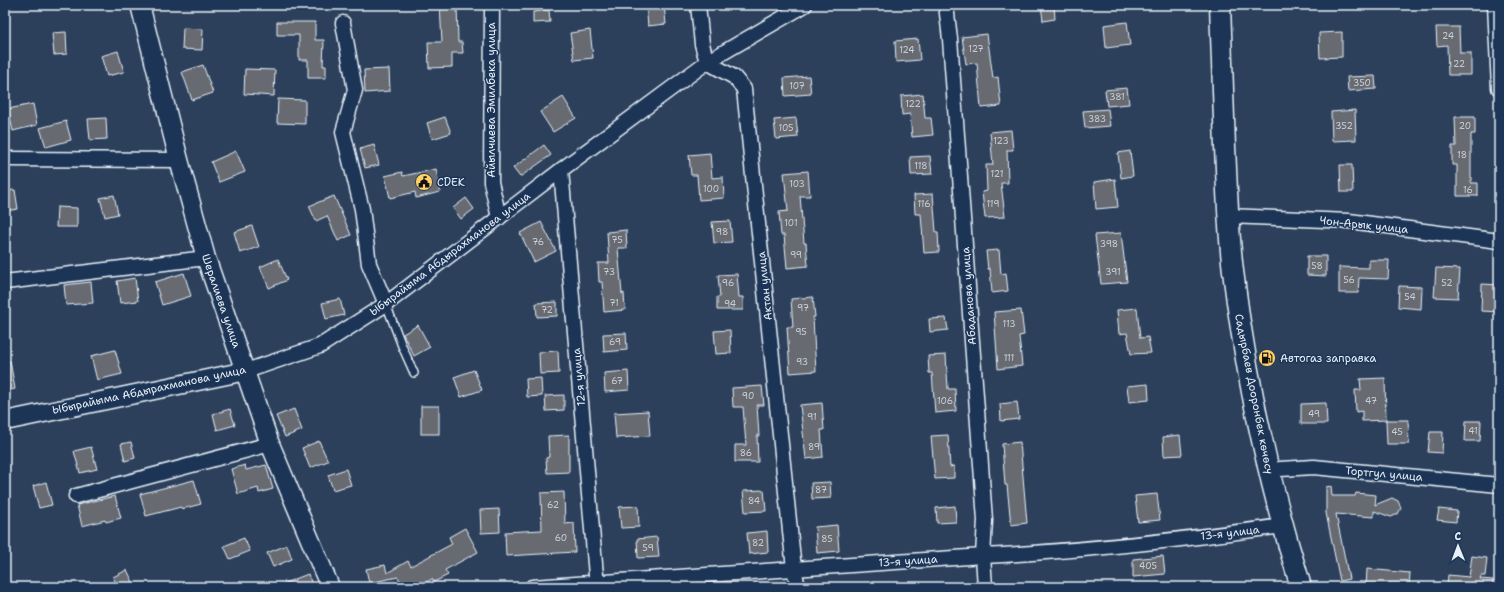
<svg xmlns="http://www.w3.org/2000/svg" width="1504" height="592" font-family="'Shantell Sans',sans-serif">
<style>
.building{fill:#676b72;stroke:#e8f1f8}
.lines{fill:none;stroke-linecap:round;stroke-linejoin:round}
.service-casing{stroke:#e8f1f8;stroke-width:10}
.minor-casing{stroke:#e8f1f8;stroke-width:17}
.tertiary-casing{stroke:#e8f1f8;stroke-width:21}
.secondary-casing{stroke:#e8f1f8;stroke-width:23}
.service{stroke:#1d3557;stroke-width:7}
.minor{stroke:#1d3557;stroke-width:14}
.tertiary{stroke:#1d3557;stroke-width:18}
.secondary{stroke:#1d3557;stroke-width:20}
.labels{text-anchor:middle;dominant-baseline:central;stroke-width:3;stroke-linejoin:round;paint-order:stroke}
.number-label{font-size:9px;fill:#c8d0d6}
.street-label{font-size:11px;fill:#e8f1f8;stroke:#1d3557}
.poi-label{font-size:11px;fill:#e8f1f8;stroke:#1d3557;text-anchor:start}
</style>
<rect width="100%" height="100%" fill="#2c405c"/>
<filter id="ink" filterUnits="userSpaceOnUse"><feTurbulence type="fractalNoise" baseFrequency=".025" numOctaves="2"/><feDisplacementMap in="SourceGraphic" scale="8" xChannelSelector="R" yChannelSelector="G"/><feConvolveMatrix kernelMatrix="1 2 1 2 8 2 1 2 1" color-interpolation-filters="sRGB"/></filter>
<g filter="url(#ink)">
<g class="building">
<polygon points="440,5 457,5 458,42 462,42 463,53 452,53 452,67 429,68 428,42 442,42"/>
<polygon points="646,5 664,5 666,24 648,26"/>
<polygon points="1041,5 1054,5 1055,19 1043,21"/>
<polygon points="549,10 550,22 533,23 533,12"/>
<polygon points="277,22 315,22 315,40 324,40 323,66 326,66 326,78 308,78 308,60 299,60 299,35 277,35"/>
<polygon points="1127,22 1130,45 1106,48 1104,25"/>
<polygon points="1436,27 1459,27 1460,53 1471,53 1471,75 1448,75 1447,45 1437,46"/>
<polygon points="183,28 203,29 202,50 182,49"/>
<polygon points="590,30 593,58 574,60 570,33"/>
<polygon points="66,32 67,54 54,55 52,33"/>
<polygon points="1342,32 1342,57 1320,58 1319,33"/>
<polygon points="987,34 993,78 998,77 1001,106 981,108 977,63 966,64 962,37"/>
<polygon points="918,39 920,60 896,62 895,41"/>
<polygon points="118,51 124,72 107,76 101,56"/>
<polygon points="203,65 213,93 192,100 182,72"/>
<polygon points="245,69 275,70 274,96 244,94"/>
<polygon points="389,69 390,91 365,93 364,70"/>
<polygon points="809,76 811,94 785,96 784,78"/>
<polygon points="1375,76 1376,89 1348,91 1347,77"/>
<polygon points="1127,88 1129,104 1107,106 1105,90"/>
<polygon points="923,94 925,118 931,118 933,135 912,137 910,114 902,115 901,96"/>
<polygon points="563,97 576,118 553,132 540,112"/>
<polygon points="278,99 305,100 305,124 277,123"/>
<polygon points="33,104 37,125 13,131 8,109"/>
<polygon points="1108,109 1110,126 1085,128 1083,111"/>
<polygon points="1355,110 1356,140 1332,141 1331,112"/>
<polygon points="445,117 451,133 432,139 427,123"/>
<polygon points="1455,117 1475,117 1475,134 1471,134 1471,183 1478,183 1478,196 1457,196 1457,165 1452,165 1452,146 1456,146"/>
<polygon points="106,118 107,139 90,140 88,119"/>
<polygon points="796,118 798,137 776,139 774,120"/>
<polygon points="66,121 71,140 46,147 40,128"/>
<polygon points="1011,130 1013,150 1007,150 1008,183 1001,183 1005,217 985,218 982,192 987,191 986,165 993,165 990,132"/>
<polygon points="374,145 379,165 365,168 360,149"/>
<polygon points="544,145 551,155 520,177 513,168"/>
<polygon points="236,151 245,172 219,182 211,162"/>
<polygon points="1130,151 1133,176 1121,178 1118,153"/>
<polygon points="710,153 712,178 723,177 724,198 699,200 697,175 691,175 689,155"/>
<polygon points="930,156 932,174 911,175 910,157"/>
<polygon points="1340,165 1352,165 1353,192 1341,192"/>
<polygon points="436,169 440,192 416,198 415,192 390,198 385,176 402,172 403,176"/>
<polygon points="808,171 810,196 800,196 804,243 806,243 808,266 787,268 784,235 781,235 779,212 788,211 784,173"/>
<polygon points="1115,179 1118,207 1096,209 1094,182"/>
<polygon points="15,190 18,209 5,211 5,191"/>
<polygon points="933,194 936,232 938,232 939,252 924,253 921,214 915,214 914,195"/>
<polygon points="114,195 118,214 105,217 100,198"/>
<polygon points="334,196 351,235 338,241 327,216 316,221 309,206"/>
<polygon points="466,198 474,209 461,219 453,208"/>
<polygon points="57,207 77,208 77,227 56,227"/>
<polygon points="730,221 732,242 714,243 712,222"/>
<polygon points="541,222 556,251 534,262 520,233"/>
<polygon points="252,226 259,247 240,253 234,232"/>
<polygon points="626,230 627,248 618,248 622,294 624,293 625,310 604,312 602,282 599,282 598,263 609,263 607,232"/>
<polygon points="1121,233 1127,282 1101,284 1095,235"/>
<polygon points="999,250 1001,274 1006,273 1008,291 992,293 990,269 988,269 986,251"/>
<polygon points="1307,256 1326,256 1326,276 1307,275"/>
<polygon points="278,259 287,280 269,288 260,267"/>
<polygon points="1369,260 1389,260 1388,279 1359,278 1358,293 1339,293 1339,267 1369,268"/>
<polygon points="1436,268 1460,269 1458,298 1434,297"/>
<polygon points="184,273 191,296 162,305 155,282"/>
<polygon points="737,274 739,297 743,297 743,310 717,310 717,297 720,297 718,275"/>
<polygon points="135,278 138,301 120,303 117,281"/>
<polygon points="91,282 93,303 66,305 64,285"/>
<polygon points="1482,284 1499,285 1499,312 1481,311"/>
<polygon points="1399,286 1422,287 1421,309 1398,307"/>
<polygon points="813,297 815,317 813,317 814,337 816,371 790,373 787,327 793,327 791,299"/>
<polygon points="340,299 344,315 326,319 322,303"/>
<polygon points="557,302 557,316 537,317 536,303"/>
<polygon points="1137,308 1140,338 1148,337 1151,353 1131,354 1127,333 1119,334 1117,310"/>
<polygon points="1021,310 1024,335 1019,336 1022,366 998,369 994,312"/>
<polygon points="946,318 948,330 930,332 929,319"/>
<polygon points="418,325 430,347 414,356 403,334"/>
<polygon points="730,330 731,353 716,354 714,331"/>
<polygon points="626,333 627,350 604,352 603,334"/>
<polygon points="115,350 122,374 97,380 91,356"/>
<polygon points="558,351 559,373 540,374 539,352"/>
<polygon points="946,355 948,389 955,389 956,411 935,413 932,373 929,373 928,356"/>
<polygon points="5,361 10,361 15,389 5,391"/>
<polygon points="474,370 482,390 461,397 454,377"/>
<polygon points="628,371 629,390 605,392 604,373"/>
<polygon points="541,378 542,396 527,397 526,379"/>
<polygon points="1385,378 1386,420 1362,421 1362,411 1356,412 1355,390 1361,390 1360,379"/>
<polygon points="1148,384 1149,400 1129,402 1127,386"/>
<polygon points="762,386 764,405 757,405 759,436 757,436 758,462 735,462 735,445 746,445 743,407 733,407 732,388"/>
<polygon points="564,395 564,410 546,411 545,396"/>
<polygon points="1017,402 1019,419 1001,421 1000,404"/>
<polygon points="822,403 824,430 821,430 823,457 806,459 800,405"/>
<polygon points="1326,403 1327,424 1301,424 1301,404"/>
<rect x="421" y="406" width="18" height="28"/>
<polygon points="230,409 235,425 217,430 213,414"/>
<polygon points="294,409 302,430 285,437 276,416"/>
<polygon points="648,411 650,436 616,438 614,413"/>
<polygon points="1386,420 1408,420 1409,444 1387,444"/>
<polygon points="1466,421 1481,421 1480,441 1465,441"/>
<polygon points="1430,432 1443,432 1442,453 1428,452"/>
<polygon points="569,435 569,472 547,473 546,458 549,457 548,436"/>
<polygon points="948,435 950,467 954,466 954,478 935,479 931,436"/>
<polygon points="1180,435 1182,455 1164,456 1163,437"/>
<polygon points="319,441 328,461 310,468 302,448"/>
<polygon points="131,442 135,458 125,461 121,444"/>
<polygon points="1020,442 1027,523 1011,525 1007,485 1005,485 1002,444"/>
<polygon points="91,447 97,469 80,473 74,451"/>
<polygon points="245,465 246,470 266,465 273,489 259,493 258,488 238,494 231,469"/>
<polygon points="346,469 351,485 333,490 328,475"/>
<polygon points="194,480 201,504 182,509 181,507 146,516 140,494"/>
<polygon points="46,482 52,505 39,508 33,486"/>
<polygon points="830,482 831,498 812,499 811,483"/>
<polygon points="1331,486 1332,496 1355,496 1356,493 1376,495 1375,505 1392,498 1398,501 1401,508 1398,514 1391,517 1374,511 1374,517 1336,514 1349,579 1340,581 1326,513 1326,487"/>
<polygon points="764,490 766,511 745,512 743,491"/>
<polygon points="564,492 565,524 574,523 575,552 506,556 505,532 542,530 541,493"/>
<polygon points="1157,494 1160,520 1138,522 1135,496"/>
<polygon points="115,496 121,518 106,522 105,520 82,526 77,505"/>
<polygon points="638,506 639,527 621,528 619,507"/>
<polygon points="955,506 956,522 937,523 936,508"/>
<polygon points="499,509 500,532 481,533 480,510"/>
<polygon points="1439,509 1457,511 1456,522 1437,520"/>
<polygon points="837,525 839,551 817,553 815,527"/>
<polygon points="465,528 478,552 445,570 448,575 434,582 432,579 417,587 403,587 398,577 369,583 366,569 385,565 387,573 408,561 411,566 452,544 449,537"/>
<polygon points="767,531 768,552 749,554 747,533"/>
<polygon points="657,537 659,557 638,558 637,539"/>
<polygon points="244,538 250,551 230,559 224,546"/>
<polygon points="287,545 292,559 273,567 267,553"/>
<polygon points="1163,556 1165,574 1133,577 1133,559"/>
<polygon points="1472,556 1487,558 1485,576 1481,576 1480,579 1493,580 1492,587 1447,587 1448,575 1469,577"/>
<polygon points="1367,569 1410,573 1409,587 1366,587"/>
<polygon points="127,570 134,584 127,587 118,587 113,577"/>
<polygon points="308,574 313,587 277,587 277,586"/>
</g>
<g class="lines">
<g class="service-casing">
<polyline id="service" points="386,304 402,346 414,373"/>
</g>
<g class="minor-casing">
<g id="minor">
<polyline points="492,5 491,182 499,218"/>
<polyline points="698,5 702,44 707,62 734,77 744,89 794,569 798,587"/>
<polyline points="946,5 950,39 985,520 983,556 985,587"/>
<polyline points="1495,5 1499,88"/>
<polyline points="343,23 355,90 343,132 362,209 369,264 386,304"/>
<polyline points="5,159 179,160"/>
<polyline points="561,170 597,587"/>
<polyline points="1228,216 1349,221 1499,241"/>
<polyline points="5,282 206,258"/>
<polyline points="246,371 320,346 386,304 561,170 707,62 805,5"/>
<polyline points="1268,472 1280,469 1314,467 1499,485"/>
<polyline points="76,496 270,444"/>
<path d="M 532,587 L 983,556 C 1083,551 1183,540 1282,526"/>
</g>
</g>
<g class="tertiary-casing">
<g id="tertiary">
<polyline points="140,5 179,160 206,258 270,444 330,587"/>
<polyline points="5,421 246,371"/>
</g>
</g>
<g class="secondary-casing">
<path id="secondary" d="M 1220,5 C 1222,52 1223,100 1225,147 C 1227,188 1228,230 1233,271 C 1246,378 1269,484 1301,587"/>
</g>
<use href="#service" class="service"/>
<use href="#minor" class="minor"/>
<use href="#tertiary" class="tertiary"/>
<use href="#secondary" class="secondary"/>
</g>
</g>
<defs>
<g id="civic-disc" transform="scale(0.9)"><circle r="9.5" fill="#ffd166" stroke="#1d3557"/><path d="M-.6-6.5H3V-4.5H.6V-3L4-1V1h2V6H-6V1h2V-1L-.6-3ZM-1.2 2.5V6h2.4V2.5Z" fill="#111"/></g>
<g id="fuel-disc" transform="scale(0.9)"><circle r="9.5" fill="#ffd166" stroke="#1d3557"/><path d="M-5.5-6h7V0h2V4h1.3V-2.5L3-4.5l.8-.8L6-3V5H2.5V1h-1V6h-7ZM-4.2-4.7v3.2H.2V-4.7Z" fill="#111"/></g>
</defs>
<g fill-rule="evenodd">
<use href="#civic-disc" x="424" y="182"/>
<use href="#fuel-disc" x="1267" y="358"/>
</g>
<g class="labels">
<g class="number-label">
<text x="1448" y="36">24</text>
<text x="976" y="49">127</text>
<text x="907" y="50">124</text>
<text x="1459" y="64">22</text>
<text x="1362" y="83">350</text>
<text x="797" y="86">107</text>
<text x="1117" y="97">381</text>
<text x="913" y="104">122</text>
<text x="1097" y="119">383</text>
<text x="1344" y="126">352</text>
<text x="1465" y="126">20</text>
<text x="786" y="128">105</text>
<text x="1001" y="141">123</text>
<text x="1462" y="155">18</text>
<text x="921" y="166">118</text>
<text x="997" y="174">121</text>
<text x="797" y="184">103</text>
<text x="711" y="189">100</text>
<text x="1468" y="190">16</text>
<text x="924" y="204">116</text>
<text x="993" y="204">119</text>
<text x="791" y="223">101</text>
<text x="722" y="232">98</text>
<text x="617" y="240">75</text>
<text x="538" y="242">76</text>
<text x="1109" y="244">398</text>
<text x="796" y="255">99</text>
<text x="1317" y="266">58</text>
<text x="609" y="272">73</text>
<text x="1113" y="272">391</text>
<text x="1349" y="280">56</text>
<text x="728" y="283">96</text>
<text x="1447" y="283">52</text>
<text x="1410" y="297">54</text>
<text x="614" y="303">71</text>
<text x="730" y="304">94</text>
<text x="803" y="308">97</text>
<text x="547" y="310">72</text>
<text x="1009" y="324">113</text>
<text x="801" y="332">95</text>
<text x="615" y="342">69</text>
<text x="1009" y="358">111</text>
<text x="802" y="362">93</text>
<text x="617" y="381">67</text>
<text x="748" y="396">90</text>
<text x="945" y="401">106</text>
<text x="1371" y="401">47</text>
<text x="1314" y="414">49</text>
<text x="812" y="417">91</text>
<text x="1473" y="431">41</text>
<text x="1397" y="432">45</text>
<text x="814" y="447">89</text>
<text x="746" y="453">86</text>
<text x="821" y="490">87</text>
<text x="754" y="501">84</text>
<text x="553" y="505">62</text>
<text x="561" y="538">60</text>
<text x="827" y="539">85</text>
<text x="758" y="543">82</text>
<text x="648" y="548">59</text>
<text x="1148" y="566">405</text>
</g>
<g class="street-label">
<text transform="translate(491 100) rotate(-90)">Айылчиева Эмилбека улица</text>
<text transform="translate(1364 225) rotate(6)">Чон-Арык улица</text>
<text transform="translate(450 254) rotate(-37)">Ыбырайыма Абдырахманова улица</text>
<text transform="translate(765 286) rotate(-96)">Актан улица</text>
<text transform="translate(969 296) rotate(-94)">Абаданова улица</text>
<text transform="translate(221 301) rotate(71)">Шералиева улица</text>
<text transform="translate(579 377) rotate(-95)">12-я улица</text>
<text transform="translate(149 390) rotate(-12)">Ыбырайыма Абдырахманова улица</text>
<text transform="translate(1254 394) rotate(79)">Садырбаев Дооронбек көчөсү</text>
<text transform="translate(1384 474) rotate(5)">Тортгул улица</text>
<text transform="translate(1230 533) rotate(-7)">13-я улица</text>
<text transform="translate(908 561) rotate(-4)">13-я улица</text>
</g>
<g class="poi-label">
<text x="437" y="182">CDEK</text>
<text x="1280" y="358">Автогаз заправка</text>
</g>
</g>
<rect width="1504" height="592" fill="none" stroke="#1d3557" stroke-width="20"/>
<rect x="10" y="10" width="1484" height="572" fill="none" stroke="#e8f1f8" stroke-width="1.5" filter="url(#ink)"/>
<g transform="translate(1458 546) rotate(359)" stroke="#1d3557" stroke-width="3" paint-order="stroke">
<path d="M0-3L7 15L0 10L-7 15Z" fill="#e8f1f8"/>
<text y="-6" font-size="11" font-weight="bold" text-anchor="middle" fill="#e8f1f8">С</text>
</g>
</svg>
